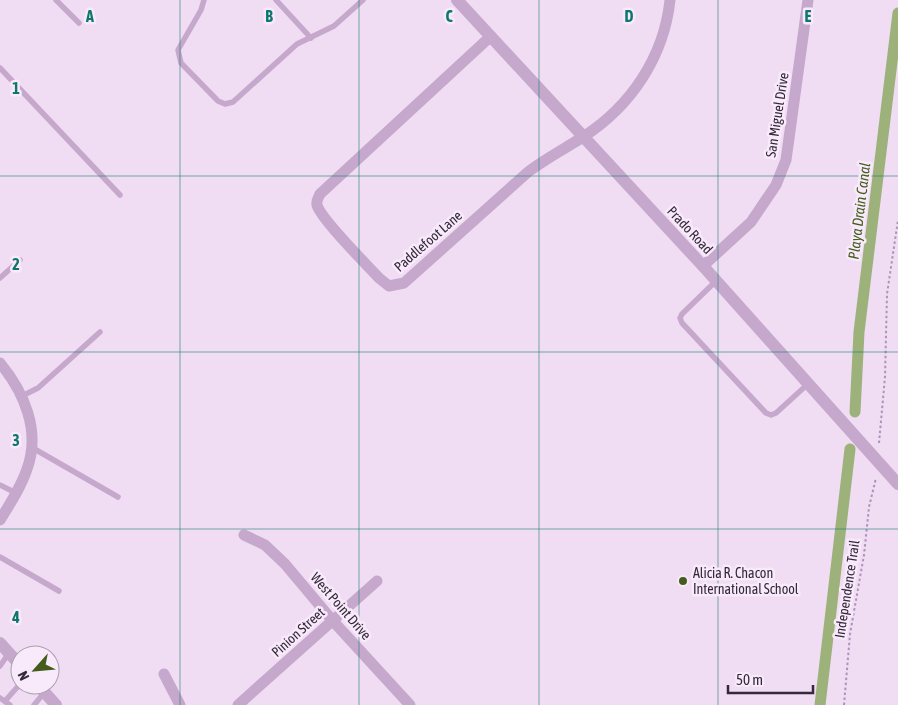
<svg xmlns="http://www.w3.org/2000/svg" width="898" height="705" font-family="'Asap Condensed',sans-serif">
<style>
.lines{fill:none;stroke-linecap:round;stroke-linejoin:round}
.canal{stroke:#9db27b;stroke-width:11}
.path{stroke:#af92b8;stroke-width:2;stroke-dasharray:2.5 2.5;stroke-linecap:butt}
.service{stroke:#c5a8cc;stroke-width:5.5}
.minor{stroke:#c5a8cc;stroke-width:11}
.tertiary{stroke:#c5a8cc;stroke-width:12}
.grid{fill:none;stroke:#0f766e;stroke-width:1;stroke-opacity:0.55}
.poi-dot{fill:#435c1c;stroke:#f8eafb;stroke-width:2}
.labels{text-anchor:middle;dominant-baseline:central;stroke-width:5;stroke-linejoin:round;paint-order:stroke}
.street-label{font-size:14px;fill:#332939;stroke:#f8eafb}
.poi-label{font-size:14px;fill:#332939;stroke:#f8eafb;text-anchor:start}
.water-label{font-size:15px;font-style:italic;fill:#435c1c;stroke:#f8eafb}
.grid-label{font-size:16px;text-anchor:middle;font-weight:bold;fill:#0f766e;stroke:#f8eafb;stroke-width:5;stroke-linejoin:round;paint-order:stroke}
</style>
<rect width="100%" height="100%" fill="#f0ddf3"/>
<g class="lines">
<g class="canal">
<polyline points="855,412 859,332 898,13"/>
<polyline points="820,705 850,449"/>
</g>
<g class="path">
<polyline points="879,443 885,377 887,294 898,220"/>
<polyline points="844,705 850,634 864,555 869,507 876,478"/>
</g>
<g class="service">
<polyline points="56,0 79,23"/>
<polyline points="204,0 201,10 178,50 181,63 218,101 225,104 233,102 297,44 334,26 363,0"/>
<polyline points="276,0 311,38"/>
<polyline points="0,68 120,195"/>
<polyline points="0,278 20,260"/>
<polyline points="716,281 682,314 680,318 682,323 766,413 771,415 776,413 809,383"/>
<polyline points="22,396 38,388 100,332"/>
<polyline points="31,447 118,497"/>
<polyline points="0,485 16,493"/>
<polyline points="0,557 59,591"/>
<polyline points="0,666 9,653"/>
<polyline points="0,698 10,705"/>
<polyline points="5,701 20,684"/>
<polyline points="34,705 44,693"/>
</g>
<g class="minor">
<path d="M 491,36 L 320,194 C 318,198 316,201 317,205 C 320,218 368,266 379,278 L 389,286 L 404,283 L 528,172 C 545,159 564,149 583,137 C 631,106 664,57 670,0"/>
<polyline points="703,266 751,222 776,185 786,160 808,0"/>
<path d="M 0,363 C 24,392 41,431 27,469 C 21,487 10,504 0,520"/>
<polyline points="244,535 265,545 285,564 332,620 410,705"/>
<polyline points="164,674 180,705"/>
<polyline points="238,705 377,581"/>
</g>
<g class="tertiary">
<polyline points="457,0 703,266 898,484"/>
<polyline points="0,643 20,665"/>
<polyline points="38,685 56,705"/>
</g>
</g>
<path class="grid" d="M 180,0 L 180,705M 359,0 L 359,705M 539,0 L 539,705M 718,0 L 718,705M 0,176 L 898,176M 0,352 L 898,352M 0,529 L 898,529"/>
<circle class="poi-dot" cx="683" cy="581" r="5"/>
<g class="labels">
<g class="street-label">
<text transform="translate(777 115) rotate(-81)">San Miguel Drive</text>
<text transform="translate(690 230) rotate(47)">Prado Road</text>
<text transform="translate(428 241) rotate(-41)">Paddlefoot Lane</text>
<text transform="translate(847 589) rotate(-81)">Independence Trail</text>
<text transform="translate(341 606) rotate(49)">West Point Drive</text>
<text transform="translate(298 632) rotate(-42)">Pinion Street</text>
</g>
<g class="poi-label">
<text x="693" y="573">Alicia R. Chacon<tspan x="693" dy="16">International School</tspan></text>
</g>
<g class="water-label">
<text transform="translate(859 211) rotate(-83)">Playa Drain Canal</text>
</g>
</g>
<g class="grid-label">
<text x="90" y="22">A</text>
<text x="269" y="22">B</text>
<text x="449" y="22">C</text>
<text x="629" y="22">D</text>
<text x="808" y="22">E</text>
<text x="16" y="94">1</text>
<text x="16" y="270">2</text>
<text x="16" y="446">3</text>
<text x="16" y="623">4</text>
</g>
<g transform="translate(35 670) rotate(243)"><circle r="24" fill="#f8eafb" stroke="#a99dad"/>
<path d="M0-4L9 19L0 12L-9 19Z" fill="#435c1c"/>
<text y="-8" font-size="14" font-weight="bold" text-anchor="middle" fill="#332939">N</text>
</g>
<path d="M728 685v8h85v-8" fill="none" stroke="#332939" stroke-width="2.5"/>
<text x="736" y="685" font-size="15" fill="#332939" stroke="#f8eafb" stroke-width="4" paint-order="stroke">50 m</text>
</svg>
